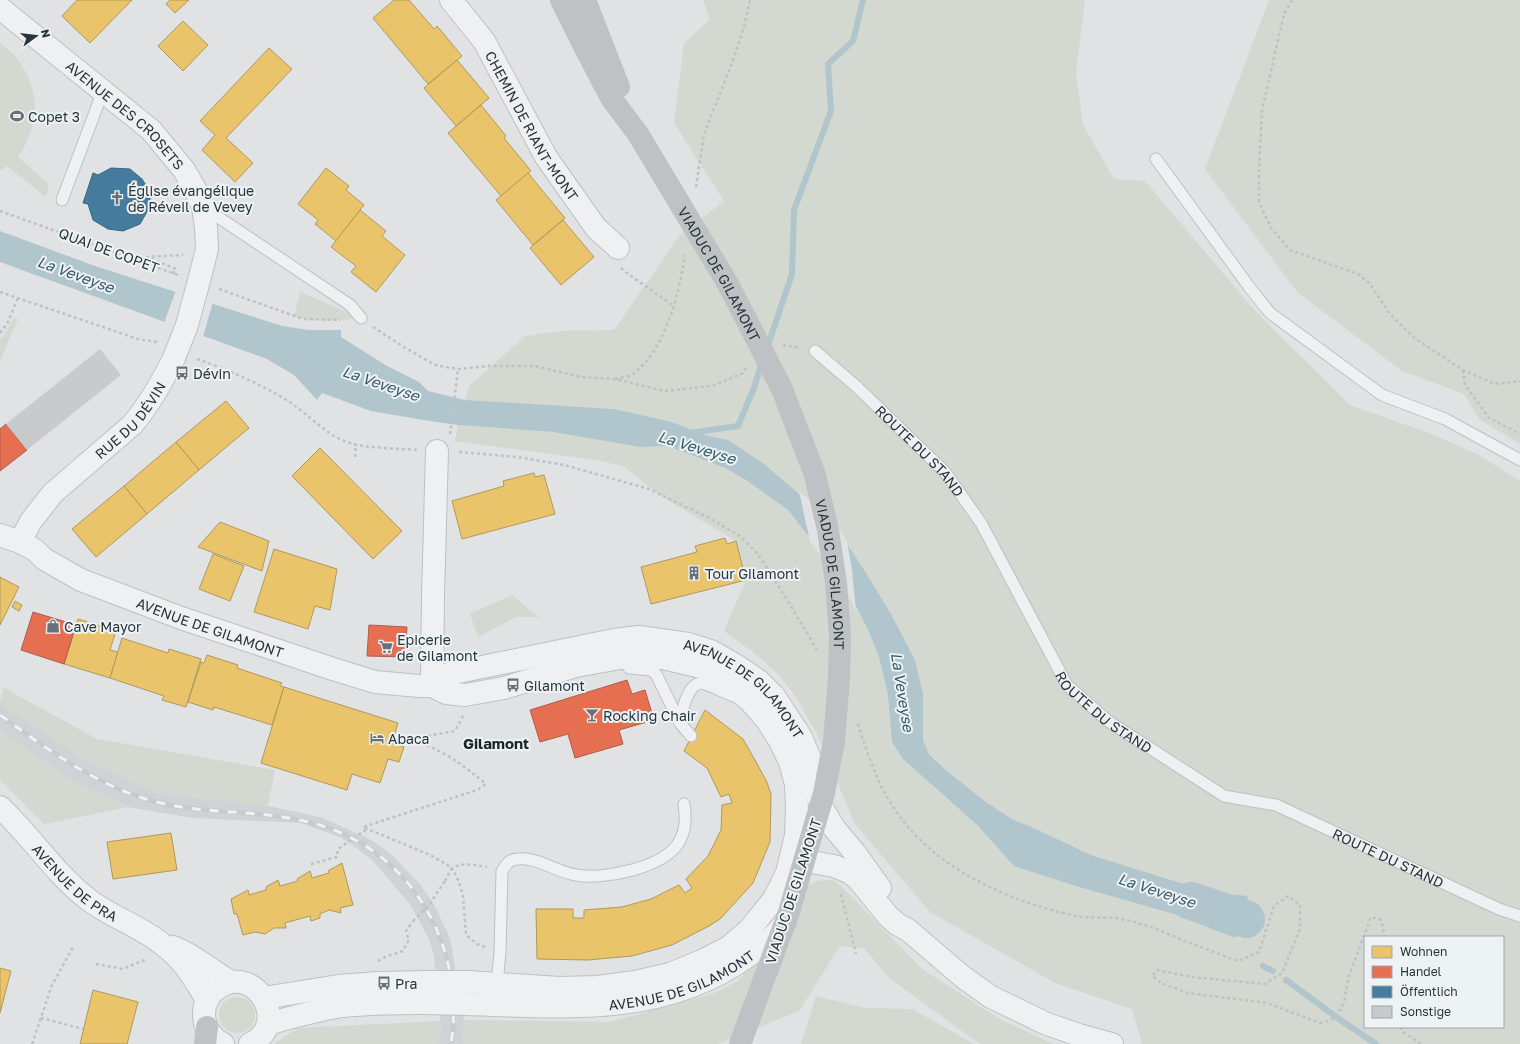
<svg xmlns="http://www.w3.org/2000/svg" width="1520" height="1044" font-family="'Golos Text',sans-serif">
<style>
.built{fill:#ced3d7}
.green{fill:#d3d8d0;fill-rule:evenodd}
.water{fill:#b1c5cc}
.pier{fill:#e0e2e4}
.homes{fill:#e9c46a;stroke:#af995c}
.shops{fill:#e76f51;stroke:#ae5d4a}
.public{fill:#457b9d;stroke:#3d6680}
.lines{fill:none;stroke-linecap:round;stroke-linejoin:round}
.stream{stroke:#b1c5cc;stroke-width:6}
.river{stroke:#b1c5cc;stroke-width:38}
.building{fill:#c8cbcc}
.service-casing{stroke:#bec0c2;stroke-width:13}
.minor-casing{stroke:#bec0c2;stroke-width:24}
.tertiary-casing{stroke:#bec0c2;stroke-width:24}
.path{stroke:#bec2c3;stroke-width:2.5;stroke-dasharray:3 3;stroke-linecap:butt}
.service{stroke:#eff0f1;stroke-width:11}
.minor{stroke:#eff0f1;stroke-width:22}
.tertiary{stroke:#eff0f1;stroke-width:22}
.secondary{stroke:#bec2c4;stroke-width:22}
.rail-casing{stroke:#c8cacb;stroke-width:4.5}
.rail{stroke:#edf2f4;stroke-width:3;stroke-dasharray:9;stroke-linecap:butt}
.tertiary-bridge-casing{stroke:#bec0c2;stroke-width:24;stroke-linecap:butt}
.path-bridge{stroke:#bec2c3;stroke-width:2.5;stroke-dasharray:3 3;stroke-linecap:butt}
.tertiary-bridge{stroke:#eff0f1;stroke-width:22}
.secondary-bridge{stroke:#bec2c4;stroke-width:22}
.labels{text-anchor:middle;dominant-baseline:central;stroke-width:4;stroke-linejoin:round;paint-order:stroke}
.poi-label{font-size:14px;fill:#29343b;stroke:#edf2f4;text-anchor:start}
.street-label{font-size:14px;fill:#29343b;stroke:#edf2f4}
.water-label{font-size:15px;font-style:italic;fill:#385b6a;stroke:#edf2f4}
.neighbourhood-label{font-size:15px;font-weight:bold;fill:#1b252c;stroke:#edf2f4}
</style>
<rect width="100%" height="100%" fill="#e0e2e4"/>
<polygon class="built" points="0,703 81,758 156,793 268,806 320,817 368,838 389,852 420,884 434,905 450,938 464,1020 463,1044 438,1044 441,1028 434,955 429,939 410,904 372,860 348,842 342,838 301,823 193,818 128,807 70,779 0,730"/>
<g class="green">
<path d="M 703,0 L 1085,0 L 1076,73 L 1083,125 L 1114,179 L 1145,181 L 1255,311 L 1350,405 L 1429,433 L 1479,455 L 1520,481 L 1520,1044 L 1142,1044 L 1132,1009 L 1055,983 L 930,912 L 855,824 L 816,732 L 796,697 L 778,674 L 757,655 L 724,631 L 746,580 L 736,541 L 664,498 L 623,466 L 596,460 L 455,441 L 458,425 L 553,432 L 640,447 L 668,446 L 725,468 L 746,480 L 788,510 L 830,564 L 851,596 L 869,632 L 879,657 L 888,695 L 932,786 L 977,825 L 1014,866 L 1079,887 L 1174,914 L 1235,938 L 1248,896 L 1209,892 L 1091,855 L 1034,828 L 1012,819 L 986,802 L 947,771 L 929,753 L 923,740 L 923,693 L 915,660 L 891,614 L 863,568 L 833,523 L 728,440 L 705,435 L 672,422 L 614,409 L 465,400 L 469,386 L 525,336 L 560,331 L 614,330 L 680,235 L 724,201 L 674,123 L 684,44 L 710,19 ZM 1365,937 L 1503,937 L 1503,1027 L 1365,1027 Z"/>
<polygon points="1269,0 1520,0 1520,444 1479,419 1464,394 1402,371 1298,293 1205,169"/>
<path d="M 0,43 C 6,48 14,54 18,60 C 36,84 40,113 27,141 C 25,146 21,152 18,157 L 49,184 L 46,197 L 7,166 L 0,171 Z"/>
<path d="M 300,292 L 361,318 C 339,320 315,323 294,316 Z"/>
<polygon points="14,318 18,319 0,361 0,339 3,337"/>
<polygon points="512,595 531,611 540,617 516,617 478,637 470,614"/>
<polygon points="4,688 97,739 275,770 268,806 156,793 81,758 0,703"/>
<polygon points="0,730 70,779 128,807 44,824 0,780"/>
<polygon points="833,880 841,886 922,969 998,1018 1053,1044 980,1044 889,978 864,948 840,946 799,1011 718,1044 463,1044 464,1020 609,1022 712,994 738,981 764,952 805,886 818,881"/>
<polygon points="816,996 865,1008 912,1009 974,1044 801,1044"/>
<circle cx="237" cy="1015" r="18"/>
<polygon points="441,1021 441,1028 438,1044 274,1044 298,1028"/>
</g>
<polygon class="water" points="0,231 95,266 282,326 308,330 341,330 341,337 387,366 419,382 428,391 465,400 614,409 672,422 705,435 728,440 764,464 833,523 863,568 891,614 915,660 923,693 923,740 929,754 947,771 986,802 1012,819 1034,828 1091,855 1209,892 1248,896 1235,938 1174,914 1079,887 1014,866 977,825 903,759 892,742 888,695 879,657 869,632 851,596 830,564 788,510 746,480 725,468 668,446 640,447 553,432 458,425 423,420 371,411 322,393 317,400 294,375 267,359 0,262"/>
<g class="pier">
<polygon points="176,290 213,302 203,337 164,323"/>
<polygon points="799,491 835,521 847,541 852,570 856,611 849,597 828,565 810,542"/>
</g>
<g class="homes">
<polygon points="77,0 132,0 90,43 62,16"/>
<polygon points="170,0 189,0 175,13 166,4"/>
<polygon points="394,0 409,0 434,29 437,26 462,56 428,84 373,18"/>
<polygon points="183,21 208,45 183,71 158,46"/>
<polygon points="269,48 292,69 226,138 253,163 235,182 202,150 215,135 200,121"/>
<polygon points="457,60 489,98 456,126 424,88"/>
<polygon points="481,105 506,136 504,138 531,171 501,196 448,133"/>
<polygon points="326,168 349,186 346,190 364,205 336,241 315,224 318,220 298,204"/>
<polygon points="528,173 565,218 533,245 496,200"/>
<polygon points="360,210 386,231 382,236 405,255 376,292 351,272 356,266 331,247"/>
<polygon points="563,220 594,257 561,285 530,248"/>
<polygon points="226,401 249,428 199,470 176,442"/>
<polygon points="176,442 199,470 147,514 124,486"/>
<polygon points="320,448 402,531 373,559 292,476"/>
<polygon points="534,473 535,477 544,475 555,514 462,539 452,501 504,486 503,481"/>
<polygon points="124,486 147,514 96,557 72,529"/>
<polygon points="220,522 269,541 262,571 198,547"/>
<polygon points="725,538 727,544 736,541 746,580 651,604 641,567 697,552 695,546"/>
<polygon points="274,549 337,569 330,610 315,606 308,629 254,612"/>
<polygon points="213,554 244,566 230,601 199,589"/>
<polygon points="0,577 19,587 0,625"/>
<polygon points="15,601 22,605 19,611 12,607"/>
<polygon points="78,619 116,631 110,650 118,652 110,678 64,664"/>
<polygon points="122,638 168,653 169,649 201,659 186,707 162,700 164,696 110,678"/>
<polygon points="207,655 238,665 237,668 282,683 280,686 284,687 272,725 214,707 213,710 188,702 201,662 204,663"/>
<polygon points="284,687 398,723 392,743 404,747 399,762 388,759 380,783 352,774 347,790 261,763"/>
<polygon points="705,710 743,739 766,780 771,794 770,842 753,883 720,919 709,926 672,945 632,956 588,960 537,959 536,909 573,909 573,918 584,918 584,910 622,907 651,899 679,885 685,893 692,888 686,879 708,856 721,830 722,805 732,803 729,794 721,797 707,768 684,751"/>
<polygon points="171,833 177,870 113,879 107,842"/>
<polygon points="342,863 353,905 340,908 341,913 329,910 320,914 320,918 311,921 310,916 285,923 286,928 274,928 265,934 255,932 243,935 237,914 234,914 231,899 248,890 249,895 266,890 266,887 278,880 280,886 298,881 297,879 310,871 312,878 329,873 328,871"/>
<polygon points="0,968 11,971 0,1013"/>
<polygon points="93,990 138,1002 127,1044 80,1044"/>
</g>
<g class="shops">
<polygon points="6,424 27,450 0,471 0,429"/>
<polygon points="33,612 76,625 64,664 21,650"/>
<polygon points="369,625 407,627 405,657 367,656"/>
<polygon points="627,680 632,694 645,690 654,720 619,730 623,744 575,758 568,734 540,742 530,710"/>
</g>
<polygon class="public" points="111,168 130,169 142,179 151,193 148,210 140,224 123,231 108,229 93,220 88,204 83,203 93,173 98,175"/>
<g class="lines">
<g class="stream">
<polyline points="767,348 792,274 794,210 831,111 828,64 853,41 863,0"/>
<polyline points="690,433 738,426 754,388 762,362"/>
<polyline points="1263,966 1273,971"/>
<polyline points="1286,980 1339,1019 1376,1044"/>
</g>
<polyline class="river" points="1191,901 1246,919"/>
</g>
<polygon class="building" points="100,349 121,375 27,450 6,424"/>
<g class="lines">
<g class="service-casing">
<g id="service">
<polyline points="1156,159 1250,288 1270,313 1382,395 1445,419 1520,460"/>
<polyline points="62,200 103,91"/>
<polyline points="203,207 350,305 361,318"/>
<path id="s1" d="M 815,351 L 857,387 L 945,472 L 981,523 L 1067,685 L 1108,721 L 1224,796 L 1276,805 L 1499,909 L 1520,916"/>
<polyline points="629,668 651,670 656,674 680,723 691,736"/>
<path d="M 680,723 C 682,712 687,684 701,683 C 706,683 729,695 737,697"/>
<path d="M 497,984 L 500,952 L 502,871 C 506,865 509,859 518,859 C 538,857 556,872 576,875 C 603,880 664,868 679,842 C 686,830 686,818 684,804"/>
</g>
</g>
<g class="minor-casing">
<g id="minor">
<path id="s2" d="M 451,0 L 484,41 L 546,157 L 596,228 L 618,248"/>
<polyline points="432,686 433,596 437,451"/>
<polyline points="820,804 834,828 855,853 880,888"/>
<polyline points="812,862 834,866 849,872 858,879 888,916 897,924 908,930 963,977 991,997 1047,1024 1079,1035 1112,1044"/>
</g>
</g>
<g class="tertiary-casing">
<g id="tertiary">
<path id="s3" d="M 0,8 L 151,130 L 184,170 L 195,189 L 203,207 L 206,228 L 207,249 L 201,273"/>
<path id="s4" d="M 0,535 L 20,542 L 35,550 L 44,559 L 81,580 L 181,618 L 333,669 L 375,682 L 419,686 L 432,686 L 446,693 L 465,695 L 504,688 L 576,666 L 620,658 L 663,658 L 701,667 L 726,681 L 750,701 L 766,719 L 780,741 L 790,762 L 796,784 L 797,809 L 796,835 L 787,873 L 774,899 L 749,930 L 729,947 L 704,960 L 670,974 L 635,982 L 597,987 L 559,988 L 469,982"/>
<path id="s5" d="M 20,542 L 31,521 L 53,493 L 132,425 C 150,404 162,382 174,358"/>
<path id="s6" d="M 432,686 L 448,674 L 614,640 L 639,637 L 688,644 L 711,651 L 737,666 L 759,681 L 774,696 L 801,737 L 810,759 L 820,804 L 820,810"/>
<path id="s7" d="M 0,807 C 31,836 55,874 89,900 C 111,917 140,926 162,944 C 182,958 196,980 207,1001"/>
<path d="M 173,947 C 195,955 211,971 231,982"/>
<polyline points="264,998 338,986 378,983 426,982"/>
<path id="s8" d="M 466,1004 C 564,1007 664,1017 748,956 C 762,946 776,936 785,922"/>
<path d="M 268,1024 C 292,1017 318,1010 343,1006 C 370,1003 397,1003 424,1003"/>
<path d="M 223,1044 C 211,1038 204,1028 204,1014 C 204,1004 209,994 218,988 C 255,962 292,1024 250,1044"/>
</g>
</g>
<g class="path">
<polyline points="1292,0 1284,14 1262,110 1259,168 1259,202 1271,228 1290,250 1358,274 1370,284 1390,314 1413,337 1463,370 1495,384 1520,381"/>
<polyline points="696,187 704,134 732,63 744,27 750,0"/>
<polyline points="0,211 178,275"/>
<polyline points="621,268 628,274 674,306"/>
<polyline points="173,274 176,269 147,257 183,255"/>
<polyline points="219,289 303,319 341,320"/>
<polyline points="0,292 138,339 157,342"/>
<polyline points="373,327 404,347 435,365 458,369 489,366 535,366 582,377 615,379 665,391 712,386 743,373 746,368"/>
<polyline points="0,333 8,322 18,298"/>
<polyline points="783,345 800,348"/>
<path d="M 197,359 C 228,370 259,383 288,401 C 307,413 323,432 344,441 C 363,449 396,448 417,450"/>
<polyline points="1463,370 1465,385 1489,418 1520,434"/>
<path d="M 615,379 C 620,378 628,377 633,374 C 666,349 679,294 685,255"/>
<polyline points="450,434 458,369"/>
<polyline points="459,452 517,457 564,465 649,489 707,517 740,536 758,554 791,606 817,650"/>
<polyline points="355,457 356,444"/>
<path d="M 858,724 C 867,752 876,780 892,805 C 930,867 1007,901 1076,916 C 1091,919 1107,916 1121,919 C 1144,923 1166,933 1187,942 C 1204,948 1221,955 1238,961 L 1259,952 L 1274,906 L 1288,896 L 1300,905 L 1300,929 L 1282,973 L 1265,984 L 1191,977 L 1157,970 L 1152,976 L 1161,983 L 1188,993 L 1267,1003 L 1320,1023 L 1331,1020 L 1341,1009 L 1344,1002 L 1349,976 L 1371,917 L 1381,920 L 1385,937"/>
<polyline points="311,864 337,857 338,849 367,829"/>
<path d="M 445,881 L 452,868 L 446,864 L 430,855 L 363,827 L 477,790 L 486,784 C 463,765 447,753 419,742 L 420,737 L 455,731 L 463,716"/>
<polyline points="841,894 856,954"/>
<path d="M 485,947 L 477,944 L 466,935 L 463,896 L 459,882 L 452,868 C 463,862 475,865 487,867"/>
<polyline points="378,961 385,957 403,951 409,940 406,931 413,921"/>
<polyline points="96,964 123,969 147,959"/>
<polyline points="41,1018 83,1029"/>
<polyline points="1400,1027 1402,1031 1421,1044"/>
<polyline points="32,1044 52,985 73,947"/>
</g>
<use href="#service" class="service"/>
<use href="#minor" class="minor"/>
<use href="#tertiary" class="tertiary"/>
<g class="secondary">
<polyline points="561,0 585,48 611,98 638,134"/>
<polyline points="585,0 619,87"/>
<polyline points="205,1044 207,1027"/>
</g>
<g class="rail-casing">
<path id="rail" d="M 0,715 C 47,749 93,783 149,800 C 200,815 253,809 304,821 C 407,843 467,942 451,1044"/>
</g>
<use href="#rail" class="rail"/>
<g class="tertiary-bridge-casing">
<g id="tertiary-bridge">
<polyline points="174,358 187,325 201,273"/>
<polyline points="426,982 469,982"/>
<polyline points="424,1003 466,1004"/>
</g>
</g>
<polyline class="path-bridge" points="413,921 429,905 445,881"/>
<use href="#tertiary-bridge" class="tertiary-bridge"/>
<path class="secondary-bridge" id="s9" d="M 638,134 L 728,284 L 782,389 L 815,475 L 828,530 L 836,583 L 840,636 L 839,678 L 834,741 L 824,793 L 789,912 L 740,1044"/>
</g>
<defs>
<g id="stadium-bare" transform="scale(1.08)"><path d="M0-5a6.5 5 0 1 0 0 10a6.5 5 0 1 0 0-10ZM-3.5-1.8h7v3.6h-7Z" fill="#697176" stroke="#edf2f4" stroke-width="2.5" paint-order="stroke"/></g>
<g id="church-bare" transform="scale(1.08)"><path d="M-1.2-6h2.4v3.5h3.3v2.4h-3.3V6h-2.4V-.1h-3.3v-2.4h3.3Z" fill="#697176" stroke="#edf2f4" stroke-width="2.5" paint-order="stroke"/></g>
<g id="bus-bare" transform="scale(1.08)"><path d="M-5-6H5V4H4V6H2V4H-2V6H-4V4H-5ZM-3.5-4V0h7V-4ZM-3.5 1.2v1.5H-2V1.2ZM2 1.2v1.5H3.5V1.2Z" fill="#697176" stroke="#edf2f4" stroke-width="2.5" paint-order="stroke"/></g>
<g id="building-bare" transform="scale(1.08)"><path d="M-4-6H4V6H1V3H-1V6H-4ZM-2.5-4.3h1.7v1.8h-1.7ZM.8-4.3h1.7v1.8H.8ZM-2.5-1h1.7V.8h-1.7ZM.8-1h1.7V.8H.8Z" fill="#697176" stroke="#edf2f4" stroke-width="2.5" paint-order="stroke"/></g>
<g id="shop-bare" transform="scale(1.08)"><path d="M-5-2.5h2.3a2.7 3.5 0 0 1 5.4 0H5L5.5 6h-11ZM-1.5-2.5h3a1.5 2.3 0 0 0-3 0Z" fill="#697176" stroke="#edf2f4" stroke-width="2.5" paint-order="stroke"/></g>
<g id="supermarket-bare" transform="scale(1.08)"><path d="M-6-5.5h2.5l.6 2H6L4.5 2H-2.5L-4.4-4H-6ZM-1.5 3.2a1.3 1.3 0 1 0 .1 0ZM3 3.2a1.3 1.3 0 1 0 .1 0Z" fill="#697176" stroke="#edf2f4" stroke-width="2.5" paint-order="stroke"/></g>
<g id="bar-bare" transform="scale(1.08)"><path d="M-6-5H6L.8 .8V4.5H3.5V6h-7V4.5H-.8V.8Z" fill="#697176" stroke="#edf2f4" stroke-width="2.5" paint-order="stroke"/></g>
<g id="hotel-bare" transform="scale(1.08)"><path d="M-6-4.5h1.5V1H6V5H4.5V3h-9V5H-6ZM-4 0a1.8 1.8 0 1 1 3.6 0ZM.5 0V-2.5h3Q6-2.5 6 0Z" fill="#697176" stroke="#edf2f4" stroke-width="2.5" paint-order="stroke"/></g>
</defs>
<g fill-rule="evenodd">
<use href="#stadium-bare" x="17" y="116"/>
<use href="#church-bare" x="117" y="198"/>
<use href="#bus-bare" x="182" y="373"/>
<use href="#building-bare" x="694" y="573"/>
<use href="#shop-bare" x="53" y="626"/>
<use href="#supermarket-bare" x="386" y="647"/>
<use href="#bus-bare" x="513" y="685"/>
<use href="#bar-bare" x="592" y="715"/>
<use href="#hotel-bare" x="377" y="738"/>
<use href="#bus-bare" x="384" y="983"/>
</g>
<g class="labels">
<g class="poi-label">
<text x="28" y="116">Copet 3</text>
<text x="128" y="190">Église évangélique<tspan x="128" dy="16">de Réveil de Vevey</tspan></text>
<text x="193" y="373">Dévin</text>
<text x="705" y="573">Tour Gilamont</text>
<text x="64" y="626">Cave Mayor</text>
<text x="397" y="639">Epicerie<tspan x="397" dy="16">de Gilamont</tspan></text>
<text x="524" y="685">Gilamont</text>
<text x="603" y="715">Rocking Chair</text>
<text x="388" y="738">Abaca</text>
<text x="395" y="983">Pra</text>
</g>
<g class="street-label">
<text stroke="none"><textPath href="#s3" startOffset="165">AVENUE DES CROSETS</textPath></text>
<text stroke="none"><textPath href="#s2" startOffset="150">CHEMIN DE RIANT-MONT</textPath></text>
<text transform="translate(109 250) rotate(20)">QUAI DE COPET</text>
<text stroke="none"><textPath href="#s9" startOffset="162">VIADUC DE GILAMONT</textPath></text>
<text stroke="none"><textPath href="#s5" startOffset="166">RUE DU DÉVIN</textPath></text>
<text stroke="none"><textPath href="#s1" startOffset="145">ROUTE DU STAND</textPath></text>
<text stroke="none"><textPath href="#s9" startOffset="486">VIADUC DE GILAMONT</textPath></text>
<text stroke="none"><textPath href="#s4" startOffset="231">AVENUE DE GILAMONT</textPath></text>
<text stroke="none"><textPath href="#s6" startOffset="337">AVENUE DE GILAMONT</textPath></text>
<text stroke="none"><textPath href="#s1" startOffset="469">ROUTE DU STAND</textPath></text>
<text stroke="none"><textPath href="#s1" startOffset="793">ROUTE DU STAND</textPath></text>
<text stroke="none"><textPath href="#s7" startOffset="107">AVENUE DE PRA</textPath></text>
<text transform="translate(793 891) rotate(-72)">VIADUC DE GILAMONT</text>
<text stroke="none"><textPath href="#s8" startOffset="220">AVENUE DE GILAMONT</textPath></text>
</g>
<g class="water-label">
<text transform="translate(76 274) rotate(20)">La Veveyse</text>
<text transform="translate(381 383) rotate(19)">La Veveyse</text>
<text transform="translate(697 447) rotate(17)">La Veveyse</text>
<text transform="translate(903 692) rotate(81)">La Veveyse</text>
<text transform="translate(1157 890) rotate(18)">La Veveyse</text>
</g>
<g class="neighbourhood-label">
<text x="496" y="743">Gilamont</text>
</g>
</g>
<rect x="1364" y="936" width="140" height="92" fill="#edf2f4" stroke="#9fa6aa"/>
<rect x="1372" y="946" width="20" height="12" fill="#e9c46a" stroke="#9fa6aa"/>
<text x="1400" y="956" font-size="12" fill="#29343b">Wohnen</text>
<rect x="1372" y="966" width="20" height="12" fill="#e76f51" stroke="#9fa6aa"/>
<text x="1400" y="976" font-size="12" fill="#29343b">Handel</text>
<rect x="1372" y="986" width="20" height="12" fill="#457b9d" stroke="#9fa6aa"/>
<text x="1400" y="996" font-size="12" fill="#29343b">Öffentlich</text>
<rect x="1372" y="1006" width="20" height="12" fill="#c8cbcc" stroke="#9fa6aa"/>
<text x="1400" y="1016" font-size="12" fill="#29343b">Sonstige</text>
<g transform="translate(36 36) rotate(75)" stroke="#edf2f4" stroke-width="3" paint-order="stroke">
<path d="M0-3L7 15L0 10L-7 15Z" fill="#29343b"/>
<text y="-6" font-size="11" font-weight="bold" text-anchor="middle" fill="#29343b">N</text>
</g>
</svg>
